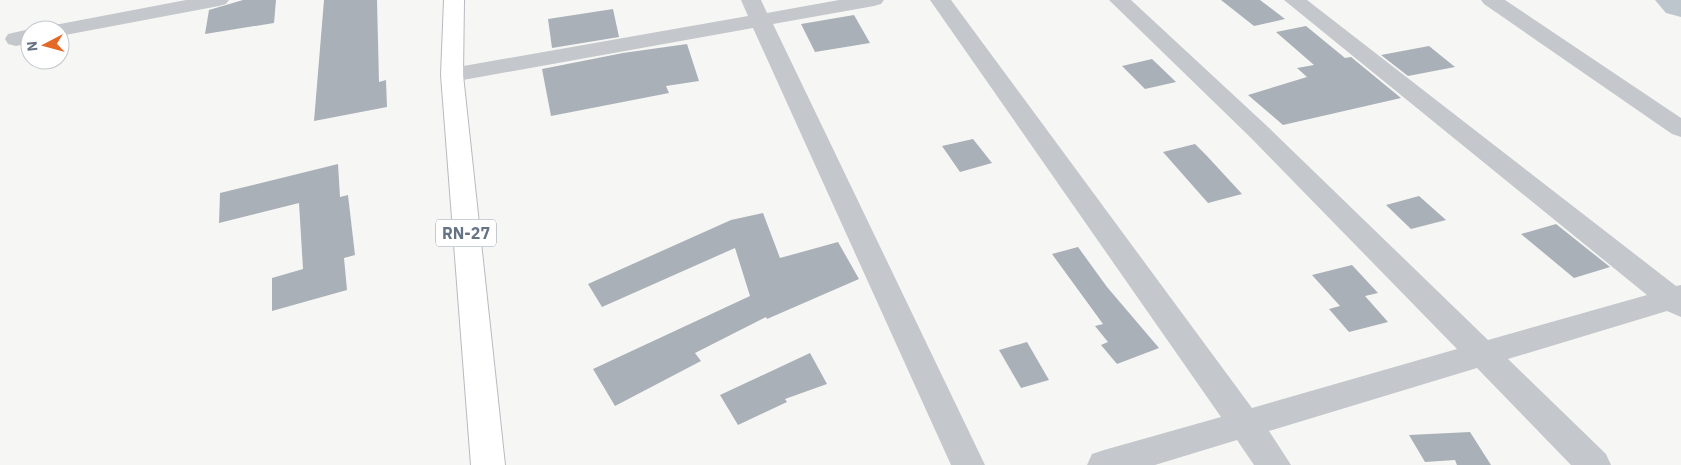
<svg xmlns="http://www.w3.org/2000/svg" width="1681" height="465" font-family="'IBM Plex Sans',sans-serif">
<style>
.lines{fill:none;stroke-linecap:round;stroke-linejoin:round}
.river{fill:#bdc6cc;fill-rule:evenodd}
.building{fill:#aab0b8}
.major-casing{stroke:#b7babf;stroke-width:2}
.minor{fill:#c4c7cb;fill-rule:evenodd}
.major{fill:#fff;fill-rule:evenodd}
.labels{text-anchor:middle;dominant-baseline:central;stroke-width:5;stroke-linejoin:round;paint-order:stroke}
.shield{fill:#fff;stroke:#949daa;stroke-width:1}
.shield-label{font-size:16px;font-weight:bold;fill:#667385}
</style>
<rect width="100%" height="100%" fill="#f6f7f4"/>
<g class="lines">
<polygon class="river" points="1655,0 1681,0 1681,17 1666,13"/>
</g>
<g class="building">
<polygon points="243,0 276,0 274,23 205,34 209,10"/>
<polygon points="324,0 377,0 379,82 386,80 387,107 314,121"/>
<polygon points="1221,0 1260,0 1285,19 1254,26"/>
<polygon points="613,9 619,37 552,48 548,19"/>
<polygon points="854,15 870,43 815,52 801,24"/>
<polygon points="1306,26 1345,58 1351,57 1401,98 1283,125 1248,95 1307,77 1297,68 1314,65 1276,32"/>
<polygon points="687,44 699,81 666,86 669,93 551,116 542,69 623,53"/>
<polygon points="1429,46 1455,67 1408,76 1381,55"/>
<polygon points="1152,59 1176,82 1145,89 1122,66"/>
<polygon points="973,139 992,163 960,172 942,146"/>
<polygon points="1195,144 1207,156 1242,194 1208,203 1163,152"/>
<polygon points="338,164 340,197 348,195 355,255 344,258 347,290 272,311 272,278 303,269 299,203 219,223 220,193"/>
<polygon points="1419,196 1446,220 1411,229 1386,205"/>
<polygon points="763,213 780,258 838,242 859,279 767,319 766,317 695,353 701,361 615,406 593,369 750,296 735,248 602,307 588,284 731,220"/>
<polygon points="1556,224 1610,267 1574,278 1521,234"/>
<polygon points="1078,247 1107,287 1159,348 1117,364 1101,345 1108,342 1095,326 1103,324 1052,254"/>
<polygon points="1352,265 1378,293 1365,296 1388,322 1349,332 1329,309 1340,306 1312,275"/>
<polygon points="1027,342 1049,380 1021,388 999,350"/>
<polygon points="810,353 827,384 785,399 787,402 738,425 720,395"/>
<polygon points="1470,432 1491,465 1457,465 1455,460 1425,462 1409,435"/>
</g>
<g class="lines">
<g class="major-casing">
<polygon id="major" points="444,0 464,0 463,75 505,465 471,465 441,75"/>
</g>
<g class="minor">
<polygon points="186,0 229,0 226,4 219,6 60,36 60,30 49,30 52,25 60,24"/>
<polygon points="741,0 761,0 767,13 839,0 884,0 881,4 874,6 773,24 985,465 951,465 753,28 452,82 444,80 441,75 444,70 452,68 748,16"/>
<polygon points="930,0 951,0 1252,408 1457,349 1250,137 1109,0 1131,0 1268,127 1488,340 1647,295 1284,0 1307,0 1676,286 1681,285 1681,317 1667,311 1508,359 1606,454 1611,465 1571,465 1477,368 1269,431 1291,465 1254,465 1237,440 1155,465 1087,465 1092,454 1104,450 1221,417"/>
<polygon points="1481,0 1505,0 1681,118 1681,137 1672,134 1484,4"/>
<polygon points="30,29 32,30 30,30 30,43 16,46 8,44 5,39 8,34"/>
</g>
<use href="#major" class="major"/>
</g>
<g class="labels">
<rect class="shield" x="436" y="219.5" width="60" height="27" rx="4"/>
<g class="shield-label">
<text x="466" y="233">RN-27</text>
</g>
</g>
<g transform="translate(45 45) rotate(264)"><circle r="24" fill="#ffffff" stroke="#c2c7ce"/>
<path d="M0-4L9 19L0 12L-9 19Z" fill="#e46927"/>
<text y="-8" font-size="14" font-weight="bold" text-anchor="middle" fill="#667385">N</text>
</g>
</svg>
